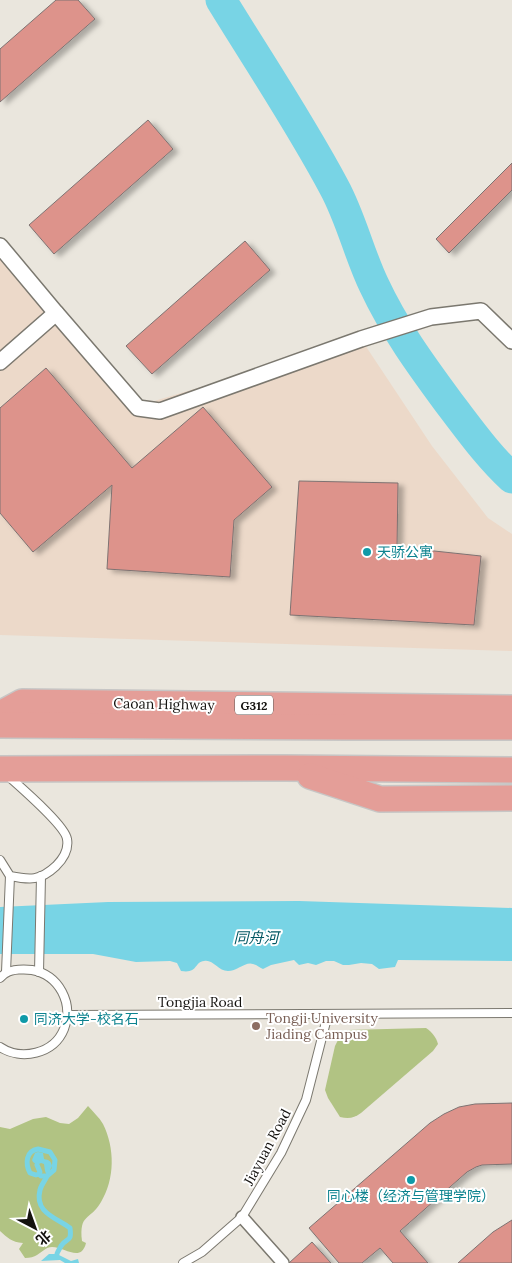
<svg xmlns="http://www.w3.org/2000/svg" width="512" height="1263" font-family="Lora,'Noto Sans SC',serif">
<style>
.commercial{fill:#ecd9c9}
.green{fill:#b1c383}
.water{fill:#78d4e5}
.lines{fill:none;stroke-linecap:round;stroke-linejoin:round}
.stream{stroke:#78d4e5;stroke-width:5}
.river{stroke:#78d4e5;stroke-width:31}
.building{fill:#dd938b;stroke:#7e7372;filter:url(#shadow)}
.service-casing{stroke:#7b786f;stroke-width:10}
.pedestrian-casing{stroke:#7b786f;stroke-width:14}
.minor-casing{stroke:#7b786f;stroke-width:18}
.trunk-casing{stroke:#c7c6c5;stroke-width:28}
.service{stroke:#fff;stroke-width:8}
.pedestrian{stroke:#fff;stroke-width:11}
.minor{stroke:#fff;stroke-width:15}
.trunk{stroke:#e49e98;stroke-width:25}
.culture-dot{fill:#0f9aa8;stroke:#fff;stroke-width:2}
.education-dot{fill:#8d6e63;stroke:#fff;stroke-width:2}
.labels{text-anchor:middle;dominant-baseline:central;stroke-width:4;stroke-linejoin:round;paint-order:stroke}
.shield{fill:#fff;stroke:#5a5957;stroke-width:1}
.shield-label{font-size:12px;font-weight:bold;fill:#14120f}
.culture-label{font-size:14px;fill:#0d838f;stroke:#fff;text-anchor:start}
.street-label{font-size:14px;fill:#14120f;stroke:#fff}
.education-label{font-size:14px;fill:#785e54;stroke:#fff;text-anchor:start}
.water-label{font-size:15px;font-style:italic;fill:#005662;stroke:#fff}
</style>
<defs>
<filter id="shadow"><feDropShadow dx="5.5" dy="3" stdDeviation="2.5" flood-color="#0004"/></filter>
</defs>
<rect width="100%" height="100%" fill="#eae6dd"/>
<polygon class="commercial" points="0,246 136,401 151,402 361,339 432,446 488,518 512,534 512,651 0,635"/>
<g class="green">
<path d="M 426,1028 C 432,1032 436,1037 438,1044 L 433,1051 L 361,1113 C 354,1118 349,1119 340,1117 L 328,1098 L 325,1090 L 335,1046 L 339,1038 L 348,1030 Z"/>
<path d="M 88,1106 C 93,1112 99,1117 103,1124 C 115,1148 115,1179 101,1202 C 90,1221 79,1213 82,1241 L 86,1243 C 81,1263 65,1247 52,1247 C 46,1247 42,1252 37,1255 C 34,1257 30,1258 25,1258 L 19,1249 L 23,1243 C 11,1242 8,1238 0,1231 L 0,1127 L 10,1129 L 33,1119 L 46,1117 L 60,1123 L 69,1124 L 78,1118 Z"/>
</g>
<g class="water">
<path d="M 299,901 L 512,908 L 512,961 L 398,960 L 395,967 L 379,969 L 372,964 L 361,963 L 349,965 L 343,965 L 334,961 L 326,961 L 316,965 L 308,963 L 299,965 L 294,960 L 271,965 L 263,969 C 260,968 257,965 253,964 C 246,961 237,971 228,971 C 218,971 213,959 204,961 C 194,962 198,974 181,971 L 177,963 L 170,961 L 136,962 L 93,954 L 0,954 L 0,907 L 108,902 Z"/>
<path d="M 38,1152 L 43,1153 L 44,1159 C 49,1160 51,1161 52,1166 L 50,1170 L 51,1174 L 47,1176 L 45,1171 L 44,1164 L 41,1163 L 37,1165 L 33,1162 L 32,1160 L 35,1153 Z"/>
<polygon points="49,1254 57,1254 71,1261 78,1259 79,1263 65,1263 60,1260 41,1261"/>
</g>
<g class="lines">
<g class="stream">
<path d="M 38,1149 L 50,1152 L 55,1160 L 54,1170 L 47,1176 L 41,1176 L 39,1174 L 36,1175 L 30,1173 C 25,1163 26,1151 38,1149 Z"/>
<polyline points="37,1165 40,1172 39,1174"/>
<path d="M 47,1176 C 45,1181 41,1185 40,1190 C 34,1213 57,1218 70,1228 C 72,1243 67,1237 61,1246 C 61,1246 57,1253 57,1254"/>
</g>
<path class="river" d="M 221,0 C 259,62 300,123 334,187 C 351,218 359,254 374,285 C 394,328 421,365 449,403 C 469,429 488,456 512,478"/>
</g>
<g class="building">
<polygon points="56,0 78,0 95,19 0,102 0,49"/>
<polygon points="148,120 173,149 54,254 29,225"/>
<polygon points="512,163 512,190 449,253 436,239"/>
<polygon points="245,241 270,270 152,374 126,346"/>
<polygon points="46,368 132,468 203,407 272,487 234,520 230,577 107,569 112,485 33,552 0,513 0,408"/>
<polygon points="299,481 398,483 397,547 481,556 474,625 290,615"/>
<polygon points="512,1103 512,1164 482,1165 476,1167 467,1172 400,1231 428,1263 393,1263 380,1248 362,1263 339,1263 309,1228 430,1123 444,1114 459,1107 475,1104"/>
<polygon points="512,1220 512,1263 458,1263 493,1232"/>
<polygon points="312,1242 331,1263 289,1263"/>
</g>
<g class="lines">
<g class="service-casing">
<g id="service">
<path d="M 0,860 L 10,876 C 30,880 40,881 56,866 C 63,859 69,850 67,839 C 65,825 19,786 7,775"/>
<polyline points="6,972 10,876"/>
<polyline points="39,972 41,876"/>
<path d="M 0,978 C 2,976 4,974 6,973 C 12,969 25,969 32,970 C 59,975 74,1003 64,1029 C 54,1054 21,1061 0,1047"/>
<polyline points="68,1015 512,1013"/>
<polyline points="183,1263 202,1252 242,1217 281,1153 306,1100 328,1014"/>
</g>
</g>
<g class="pedestrian-casing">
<polyline id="pedestrian" points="242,1217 283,1263"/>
</g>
<g class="minor-casing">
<g id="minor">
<polyline points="0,246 56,313"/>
<polyline points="0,362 56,313 138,408 160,411 361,339 431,317 481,311 512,341"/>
</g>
</g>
<g class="trunk-casing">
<g id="trunk">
<polyline points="0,714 22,702 512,708"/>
<polyline points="0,725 348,727 512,727"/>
<polyline points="0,769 286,768 512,770"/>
<polyline points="310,776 380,799 512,798"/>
</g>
</g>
<use href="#service" class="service"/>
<use href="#pedestrian" class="pedestrian"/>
<use href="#minor" class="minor"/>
<use href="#trunk" class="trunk"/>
</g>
<g class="culture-dot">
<circle cx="367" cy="552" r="5"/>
<circle cx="24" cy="1019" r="5"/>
<circle cx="411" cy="1180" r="5"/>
</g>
<circle class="education-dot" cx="256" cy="1026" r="5"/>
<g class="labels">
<rect class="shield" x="235" y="695.5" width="38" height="19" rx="4"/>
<g class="shield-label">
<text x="254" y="705">G312</text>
</g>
<g class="culture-label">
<text x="377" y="552">天骄公寓</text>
<text x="34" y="1019">同济大学-校名石</text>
<text x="411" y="1196" text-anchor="middle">同心楼（经济与管理学院）</text>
</g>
<g class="street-label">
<text transform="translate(164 704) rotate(1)">Caoan Highway</text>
<text x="200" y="1002">Tongjia Road</text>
<text transform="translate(267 1147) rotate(-62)">Jiayuan Road</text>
</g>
<g class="education-label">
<text x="266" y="1018">Tongji University<tspan x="266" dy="16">Jiading Campus</tspan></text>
</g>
<g class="water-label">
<text x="256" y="937">同舟河</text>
</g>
</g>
<g transform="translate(35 1228) rotate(139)" stroke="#ffffff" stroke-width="4" paint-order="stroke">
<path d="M0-4L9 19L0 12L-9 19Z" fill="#14120f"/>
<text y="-8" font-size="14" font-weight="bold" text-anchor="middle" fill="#14120f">北</text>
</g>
</svg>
